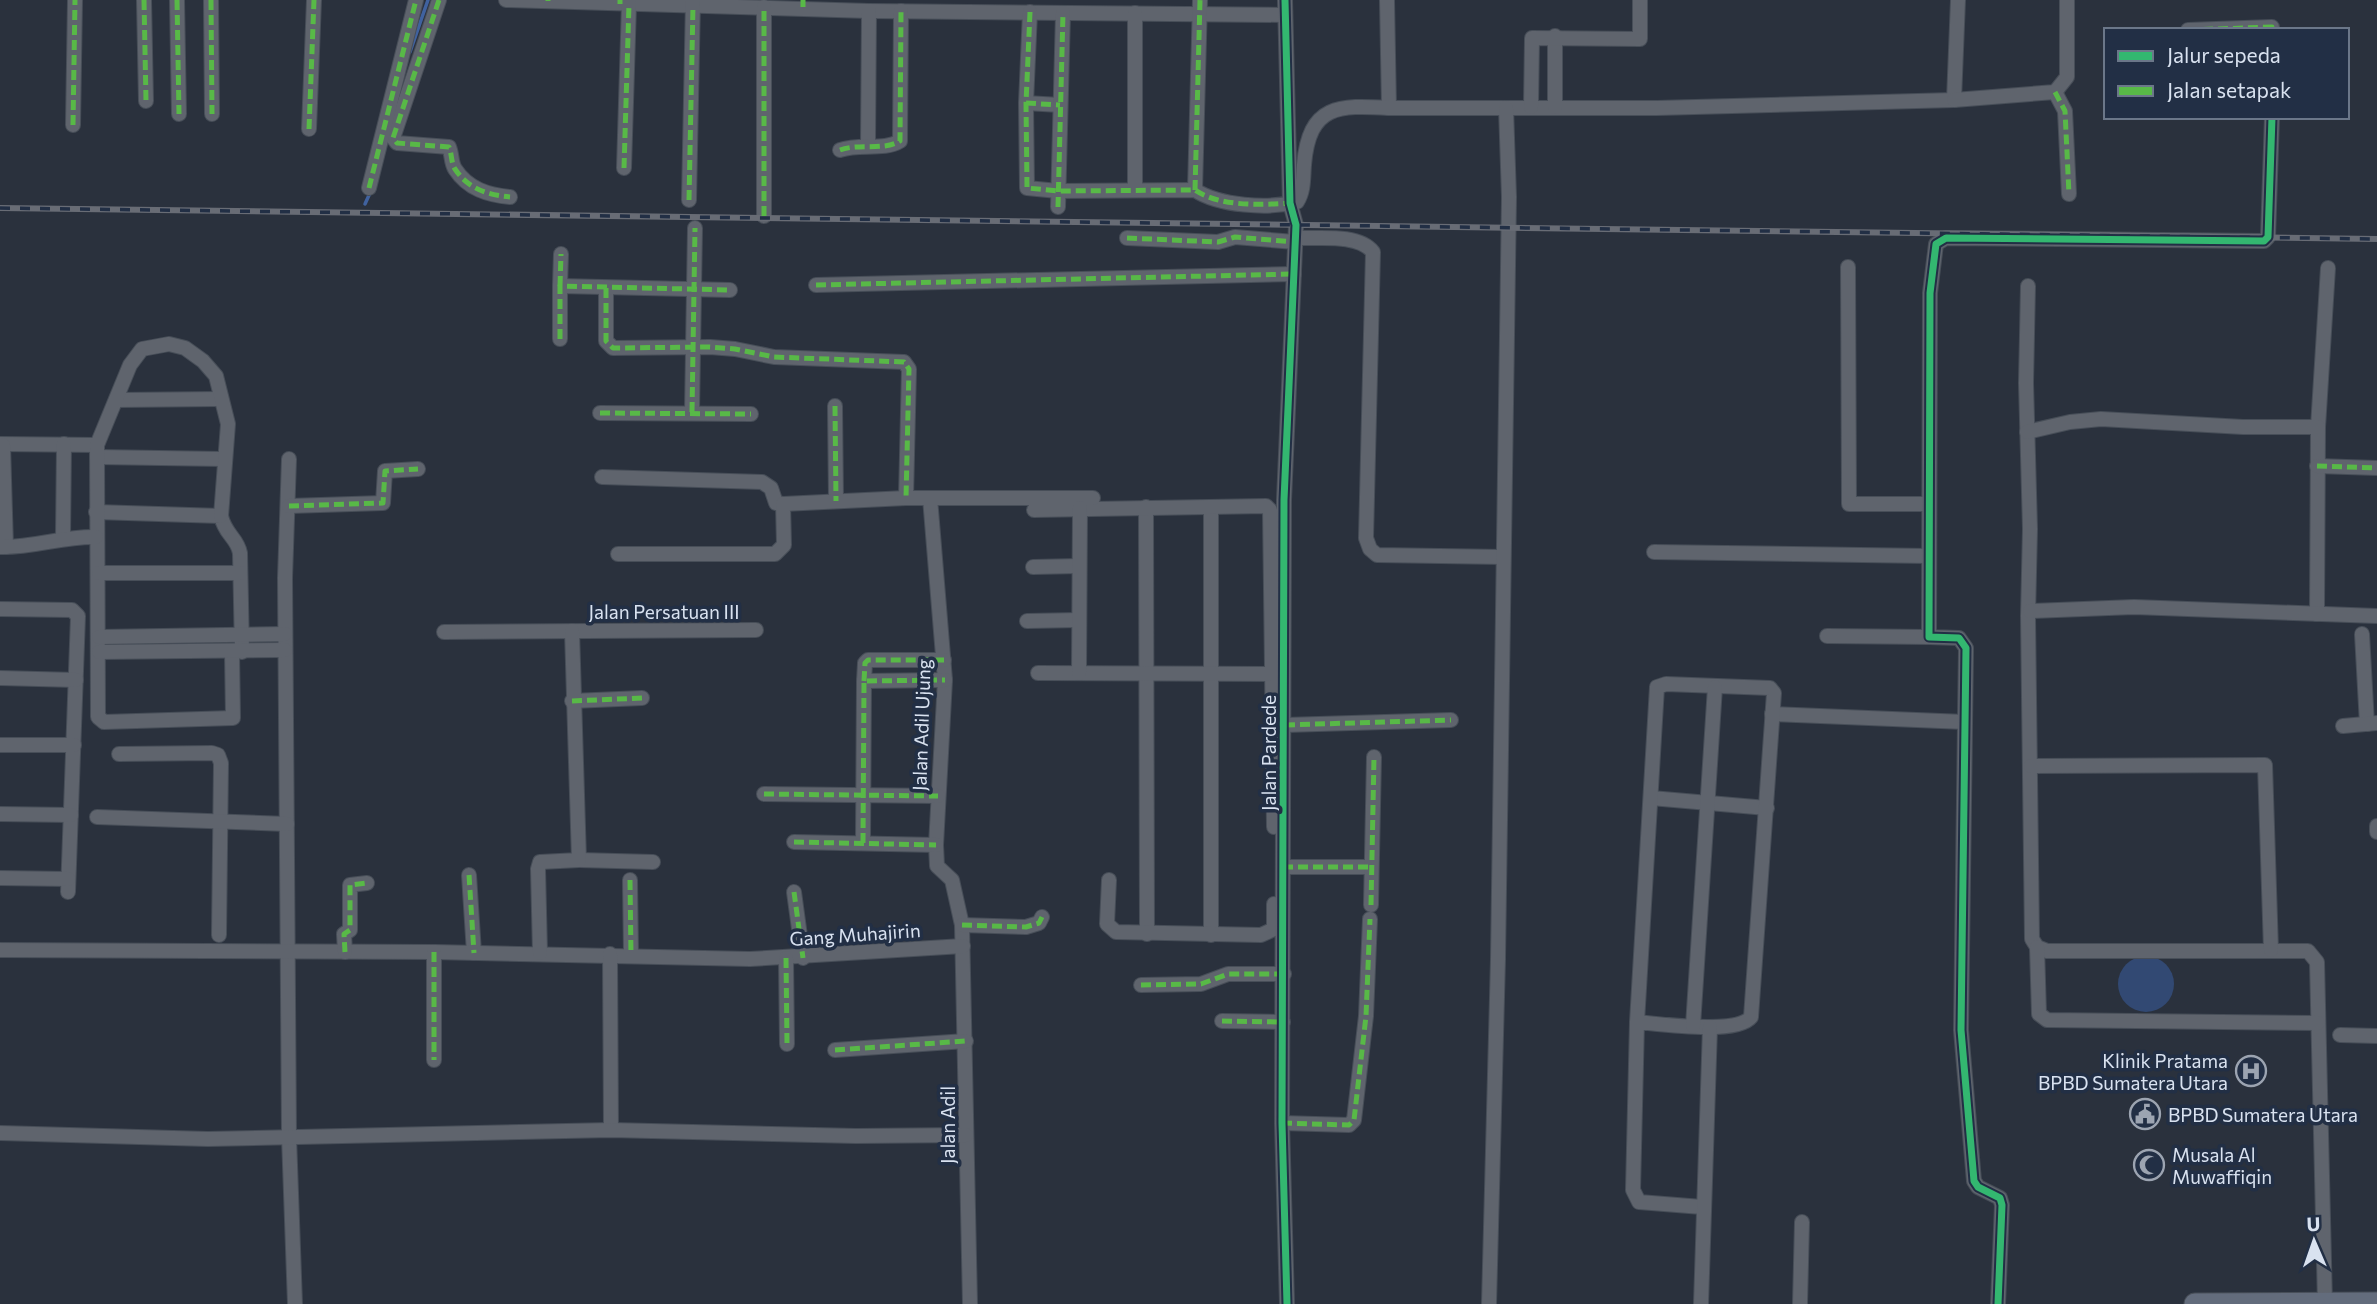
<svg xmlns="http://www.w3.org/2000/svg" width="2377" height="1304" font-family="Commissioner,sans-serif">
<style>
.green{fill:#324973}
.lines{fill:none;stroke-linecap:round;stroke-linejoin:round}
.stream{stroke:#40629f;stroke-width:3.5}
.minor-casing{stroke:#474e58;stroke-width:16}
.highway-casing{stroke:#474e58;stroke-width:23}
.minor{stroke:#5f646d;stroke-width:14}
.highway{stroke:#636c7c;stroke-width:21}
.rail-casing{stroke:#686c75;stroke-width:6}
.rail{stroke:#222f45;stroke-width:3.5;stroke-dasharray:10;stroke-linecap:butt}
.quiet{stroke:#58b947;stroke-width:5;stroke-dasharray:10 5;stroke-linecap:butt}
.cycleway-casing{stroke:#222f45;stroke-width:11}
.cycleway{stroke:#33b770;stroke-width:7}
.labels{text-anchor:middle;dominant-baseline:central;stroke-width:7;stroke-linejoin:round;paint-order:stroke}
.street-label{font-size:19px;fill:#d9e2f0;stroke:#222f45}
.poi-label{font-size:19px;fill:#d9e2f0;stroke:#222f45;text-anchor:start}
</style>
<rect width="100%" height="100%" fill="#2a313d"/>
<circle class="green" cx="2146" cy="984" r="28"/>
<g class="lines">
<g class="stream">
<polyline points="410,52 428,0"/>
<polyline points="365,204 370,193"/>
</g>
<g class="minor-casing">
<g id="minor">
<polyline points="144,0 146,101"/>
<polyline points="177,0 179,114"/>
<polyline points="211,0 212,114"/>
<path d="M 439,0 L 393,138 L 397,143 L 449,147 C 452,154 451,163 455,169 C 468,189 488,195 510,197"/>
<polyline points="506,0 869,11 1285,15"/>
<polyline points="1285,0 1290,203 1296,225 1284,500 1282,1123 1287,1304"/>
<polyline points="1387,0 1389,108"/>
<path d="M 1030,12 L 1026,103 L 1027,188 L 1058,191 L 1195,190 C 1219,206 1268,209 1297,202 C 1304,191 1303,178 1304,165 C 1309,104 1339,105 1389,108 L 1657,108 L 1954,100 L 1958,0"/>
<polyline points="1135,13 1135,189"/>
<polyline points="2188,30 2272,27 2272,30"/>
<polyline points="1555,36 1555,107"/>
<polyline points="2055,92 2065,111 2069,194"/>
<polyline points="1954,100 2055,92 2067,77 2067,0"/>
<polyline points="1026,103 1060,105"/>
<polyline points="1531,107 1532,38 1640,39 1640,0"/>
<polyline points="73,125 75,0"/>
<polyline points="309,129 314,0"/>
<polyline points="868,145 869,11"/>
<path d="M 840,150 C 859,143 884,151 900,141 L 901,11"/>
<polyline points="624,168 629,4"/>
<polyline points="369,188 416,0"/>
<polyline points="1195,190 1200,0"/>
<polyline points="689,200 693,0"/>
<polyline points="1058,207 1063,13"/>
<polyline points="764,216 764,7"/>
<polyline points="1127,238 1218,242 1235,237 1295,242"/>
<path d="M 1295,238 C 1318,239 1358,233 1373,252 L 1366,538 L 1370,549 L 1377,555 L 1503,557"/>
<polyline points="1848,267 1849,504 1929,504"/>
<polyline points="816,285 1294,274"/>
<polyline points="560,286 561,254"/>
<polyline points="2028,286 2026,383 2030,529 2028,616 2032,939 2037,947 2047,951 2308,951 2317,962 2325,1304"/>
<polyline points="606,288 606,341 613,348 710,347 735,349 774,357 904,362 909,369 906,498"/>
<polyline points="560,339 560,286 730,290"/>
<polyline points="116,400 220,399"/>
<polyline points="835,406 836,501"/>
<polyline points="692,412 695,228"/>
<polyline points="600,413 751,414"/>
<polyline points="2318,427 2328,268"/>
<polyline points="2027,432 2070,422 2101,419 2243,427 2318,427 2317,614"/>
<polyline points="0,444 97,445"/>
<polyline points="3,445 6,547"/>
<polyline points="97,457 223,459"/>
<polyline points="289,459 285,578 289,1137 295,1304"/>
<polyline points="2317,466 2377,468"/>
<polyline points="602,477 762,482 771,488 776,503 783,504"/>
<polyline points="930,498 945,680 936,845 937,866 952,880 962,925 970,1304"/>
<polyline points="289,506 383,503 385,471 418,469"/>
<polyline points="1146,507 1147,934"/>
<polyline points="1211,507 1211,935"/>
<polyline points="1034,510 1266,506 1270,510 1274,827"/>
<path d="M 96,512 L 221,516 C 225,535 237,537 240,553 L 242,652"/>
<polyline points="221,516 228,424 216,376 203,361 185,348 169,344 142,349 130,365 97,445 98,717 104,722 233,718 232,652"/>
<polyline points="63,538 64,444"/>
<path d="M 0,547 C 34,548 63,536 96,537"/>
<polyline points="1654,552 1928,556"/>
<polyline points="618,554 775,554 784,545 783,504 906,498 1093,498"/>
<polyline points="1033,567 1079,566"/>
<polyline points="99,573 240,573"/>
<polyline points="0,609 72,610 78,616 68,892"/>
<polyline points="2030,611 2134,607 2377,616"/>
<polyline points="1027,621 1079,620"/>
<polyline points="444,632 756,630"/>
<polyline points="2362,634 2367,724"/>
<polyline points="1827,636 1929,637"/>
<polyline points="99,637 285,634"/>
<polyline points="99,652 285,650"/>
<polyline points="1038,673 1283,674"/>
<polyline points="1079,673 1080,508"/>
<polyline points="0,678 76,680"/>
<polyline points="864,681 865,663 868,660 944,660"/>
<polyline points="572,701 642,698"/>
<polyline points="1772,714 1965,722"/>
<polyline points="1285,725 1451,720"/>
<polyline points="2343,726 2377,723"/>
<polyline points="0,745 74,745"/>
<polyline points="119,754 212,753 218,755 221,763 219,935"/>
<polyline points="2031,766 2265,765 2271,950"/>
<polyline points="764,794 938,796"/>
<polyline points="1651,798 1767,808"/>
<polyline points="0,814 71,815"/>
<polyline points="97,817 287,824"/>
<polyline points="2377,826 2377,832"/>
<polyline points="794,842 936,845"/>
<polyline points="863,843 864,681 945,680"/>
<polyline points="579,860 653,862"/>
<polyline points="1283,867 1371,867"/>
<polyline points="469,875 474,953"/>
<polyline points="0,878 68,879"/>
<polyline points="630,880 631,954"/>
<polyline points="1109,880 1107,924 1116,932 1261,935 1274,929 1274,904"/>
<polyline points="794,892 803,958"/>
<polyline points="1371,905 1374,757"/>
<polyline points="962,925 1026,927 1039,923 1042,917"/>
<polyline points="2037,947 2039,1014 2047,1020 2318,1023"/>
<polyline points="0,950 434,952 750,959 963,946"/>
<polyline points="345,952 344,934 350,930 350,885 367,883"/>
<polyline points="434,952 434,1060"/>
<polyline points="540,953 538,869 540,862 579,860 572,631"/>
<polyline points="610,954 611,1130"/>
<polyline points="786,958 787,1044"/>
<polyline points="1141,985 1201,984 1228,974 1284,974"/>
<polyline points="1222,1021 1283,1022"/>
<path d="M 1637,1022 C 1660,1024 1737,1035 1751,1017 L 1774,693 L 1770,688 L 1666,684 L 1657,687 L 1637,1022 L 1633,1190 L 1639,1202 L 1702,1207"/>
<polyline points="1693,1026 1715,687"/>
<polyline points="2340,1035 2377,1036"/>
<polyline points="835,1050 966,1041"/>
<polyline points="1282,1123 1349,1125 1354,1120 1366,1016 1370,919"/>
<polyline points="0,1133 208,1139 611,1130 856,1136 966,1135"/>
<polyline points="1489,1304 1498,959 1509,197 1506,108"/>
<polyline points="1701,1304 1710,1027"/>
<polyline points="1800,1304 1802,1222"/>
<polyline points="1998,1304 2002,1205 2000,1198 1978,1187 1974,1181 1961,1030 1966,648 1959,638 1929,637 1930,293 1936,244 1946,238 2264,241 2268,237 2272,117"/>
</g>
</g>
<g class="highway-casing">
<polyline id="highway" points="2195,1304 2377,1303"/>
</g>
<use href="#minor" class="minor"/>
<use href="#highway" class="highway"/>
<g class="rail-casing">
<polyline id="rail" points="0,208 2377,239"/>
</g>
<use href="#rail" class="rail"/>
<g class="quiet">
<polyline points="144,0 146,101"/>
<polyline points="177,0 179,114"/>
<polyline points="211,0 212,114"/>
<path d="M 439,0 L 393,138 L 397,143 L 449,147 C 452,154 451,163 455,169 C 468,189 488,195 510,197"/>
<polyline points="548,0 548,1"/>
<polyline points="620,0 620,4"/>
<polyline points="803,0 803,7"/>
<path d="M 1030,12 L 1026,103 L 1027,188 L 1058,191 L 1195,190 C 1220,207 1261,205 1290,203"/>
<polyline points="2188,30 2272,27 2272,30"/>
<polyline points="2055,92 2065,111 2069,194"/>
<polyline points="1026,103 1060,105"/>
<polyline points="73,125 75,0"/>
<polyline points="309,129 314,0"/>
<path d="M 840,150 C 859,143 884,151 900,141 L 901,11"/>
<polyline points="624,168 629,4"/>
<polyline points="369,188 416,0"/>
<polyline points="1195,190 1200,0"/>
<polyline points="689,200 693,5"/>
<polyline points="1058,207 1063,13"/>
<polyline points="764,216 764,7"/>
<polyline points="1127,238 1218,242 1235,237 1295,242"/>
<polyline points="816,285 1294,274"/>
<polyline points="560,286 561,254"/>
<polyline points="606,288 606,341 613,348 710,347 735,349 774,357 904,362 909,369 906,498"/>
<polyline points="560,339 560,286 730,290"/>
<polyline points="835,406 836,501"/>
<polyline points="692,412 695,228"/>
<polyline points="600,413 751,414"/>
<polyline points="2317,466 2377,468"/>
<polyline points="289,506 383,503 385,471 418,469"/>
<polyline points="864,681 865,663 868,660 944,660"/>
<polyline points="572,701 642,698"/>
<polyline points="1285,725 1451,720"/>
<polyline points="764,794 938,796"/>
<polyline points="794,842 936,845"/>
<polyline points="863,843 864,681 945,680"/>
<polyline points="1283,867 1371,867"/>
<polyline points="469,875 474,953"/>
<polyline points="630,880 631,954"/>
<polyline points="794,892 803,958"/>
<polyline points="1371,905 1374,757"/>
<polyline points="962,925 1026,927 1039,923 1042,917"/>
<polyline points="345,952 344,934 350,930 350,885 367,883"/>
<polyline points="434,952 434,1060"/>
<polyline points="786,958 787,1044"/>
<polyline points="1141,985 1201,984 1228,974 1284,974"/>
<polyline points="1222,1021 1283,1022"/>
<polyline points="835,1050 966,1041"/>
<polyline points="1282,1123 1349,1125 1354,1120 1366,1016 1370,919"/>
</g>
<g class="cycleway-casing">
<g id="cycleway">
<polyline points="1285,0 1290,203 1296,225 1284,500 1282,1123 1287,1304"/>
<polyline points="1998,1304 2002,1205 2000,1198 1978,1187 1974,1181 1961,1030 1966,648 1959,638 1929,637 1930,293 1936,244 1946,238 2264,241 2268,237 2272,117"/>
</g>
</g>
<use href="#cycleway" class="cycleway"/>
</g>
<defs>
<g id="hospital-ring" transform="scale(1.575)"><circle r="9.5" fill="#222f45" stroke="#9ca4b1" stroke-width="1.5"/><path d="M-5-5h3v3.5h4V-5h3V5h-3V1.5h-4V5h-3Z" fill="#9ca4b1"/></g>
<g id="civic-ring" transform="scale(1.575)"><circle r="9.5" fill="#222f45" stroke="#9ca4b1" stroke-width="1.5"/><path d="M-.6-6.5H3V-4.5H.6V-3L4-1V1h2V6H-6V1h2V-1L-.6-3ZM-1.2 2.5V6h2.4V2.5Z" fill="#9ca4b1"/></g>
<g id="mosque-ring" transform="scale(1.575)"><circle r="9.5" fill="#222f45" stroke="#9ca4b1" stroke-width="1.5"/><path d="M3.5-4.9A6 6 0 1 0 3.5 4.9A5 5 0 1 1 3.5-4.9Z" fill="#9ca4b1"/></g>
</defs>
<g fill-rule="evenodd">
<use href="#hospital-ring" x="2251" y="1071"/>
<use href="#civic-ring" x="2145" y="1114"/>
<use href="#mosque-ring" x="2149" y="1165"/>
</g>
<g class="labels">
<g class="street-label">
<text x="664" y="611">Jalan Persatuan III</text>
<text transform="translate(921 725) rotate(-88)">Jalan Adil Ujung</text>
<text transform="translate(1268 753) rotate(-90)">Jalan Pardede</text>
<text transform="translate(855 934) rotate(-4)">Gang Muhajirin</text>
<text transform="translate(947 1125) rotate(-90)">Jalan Adil</text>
</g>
<g class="poi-label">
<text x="2228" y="1060" text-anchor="end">Klinik Pratama<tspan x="2228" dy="22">BPBD Sumatera Utara</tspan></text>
<text x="2168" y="1114">BPBD Sumatera Utara</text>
<text x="2172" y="1154">Musala Al<tspan x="2172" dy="22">Muwaffiqin</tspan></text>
</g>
</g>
<rect x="2104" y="28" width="245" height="91" fill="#222f45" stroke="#6b7789" stroke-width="2"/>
<rect x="2118" y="51" width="35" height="10" fill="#33b770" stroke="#6b7789" stroke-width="2"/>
<text x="2167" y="63" font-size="21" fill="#d9e2f0">Jalur sepeda</text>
<rect x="2118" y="86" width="35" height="10" fill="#58b947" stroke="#6b7789" stroke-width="2"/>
<text x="2167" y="98" font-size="21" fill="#d9e2f0">Jalan setapak</text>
<g transform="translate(2314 1241) rotate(358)" stroke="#222f45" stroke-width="5" paint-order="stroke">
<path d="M0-5L12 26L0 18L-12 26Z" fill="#d9e2f0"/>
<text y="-10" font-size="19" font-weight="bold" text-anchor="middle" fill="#d9e2f0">U</text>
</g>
</svg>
